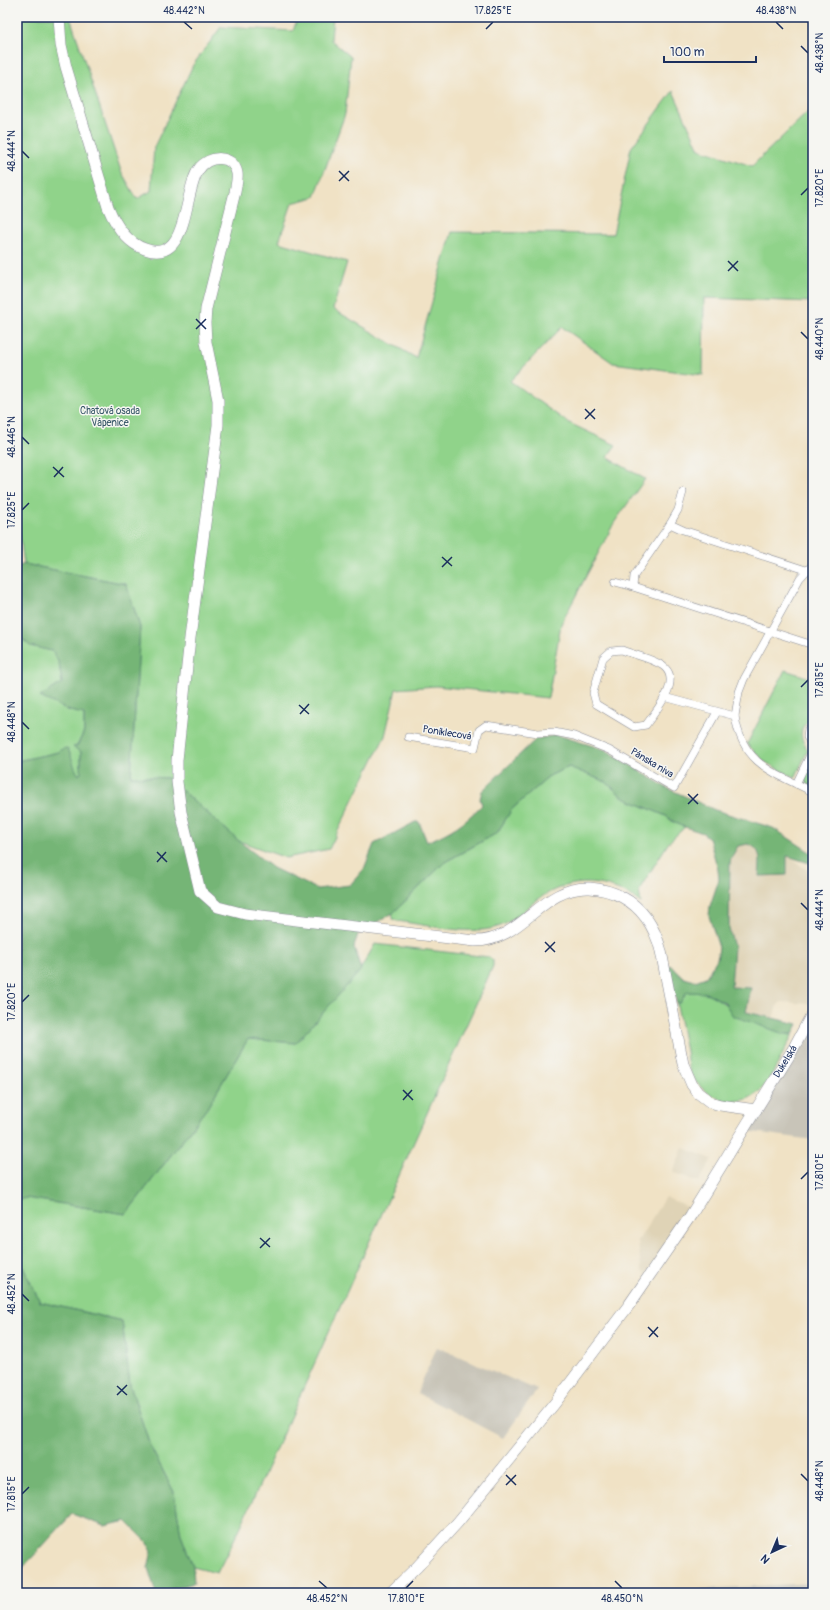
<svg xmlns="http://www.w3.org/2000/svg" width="830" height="1610" font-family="Pangolin,sans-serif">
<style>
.built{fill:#dfd3b6}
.industrial{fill:#c8c4b8}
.green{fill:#90d38a;stroke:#568174}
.forest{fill:#74b576;stroke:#48726a}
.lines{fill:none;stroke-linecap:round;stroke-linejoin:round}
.minor-casing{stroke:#868892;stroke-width:8}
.secondary-casing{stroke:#868892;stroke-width:12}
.minor{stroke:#fff;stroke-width:7}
.secondary{stroke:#fff;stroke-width:11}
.ticks{fill:none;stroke:#1b2f5e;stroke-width:1.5}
.labels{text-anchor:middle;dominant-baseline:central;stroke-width:3;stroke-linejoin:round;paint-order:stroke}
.park-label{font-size:10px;fill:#385869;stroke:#f6f6f2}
.street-label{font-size:10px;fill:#1b2f5e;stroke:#f6f6f2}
.neatline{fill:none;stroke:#1b2f5e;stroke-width:1.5}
.ticks-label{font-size:10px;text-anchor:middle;fill:#1b2f5e}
</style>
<rect width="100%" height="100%" fill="#f6f6f2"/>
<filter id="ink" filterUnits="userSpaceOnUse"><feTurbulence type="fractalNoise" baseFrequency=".025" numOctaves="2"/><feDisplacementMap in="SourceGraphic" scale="8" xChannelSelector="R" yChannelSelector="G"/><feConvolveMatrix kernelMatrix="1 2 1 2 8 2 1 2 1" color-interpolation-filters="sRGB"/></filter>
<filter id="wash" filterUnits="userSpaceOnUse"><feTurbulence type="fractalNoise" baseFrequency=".012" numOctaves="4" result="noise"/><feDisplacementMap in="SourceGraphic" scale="16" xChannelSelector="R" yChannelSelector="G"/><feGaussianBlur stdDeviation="0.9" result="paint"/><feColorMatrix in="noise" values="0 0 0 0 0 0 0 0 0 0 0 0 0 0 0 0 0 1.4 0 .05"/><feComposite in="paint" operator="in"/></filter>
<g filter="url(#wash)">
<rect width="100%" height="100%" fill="#f0e2c5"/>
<g class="built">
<polygon points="743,844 754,846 758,850 760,856 759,876 787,856 813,874 813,996 810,1004 781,1002 777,1006 773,1018 746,1012 751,988 731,988 734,947 729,929 731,858 738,846"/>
<polygon points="683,1148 712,1159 699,1182 673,1172"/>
<polygon points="665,1197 687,1207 684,1222 645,1275 641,1269 638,1241"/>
</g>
<g class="industrial">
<polygon points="813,1019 813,1140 746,1131"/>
<polygon points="437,1347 537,1390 503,1438 417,1393"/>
<polygon points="813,1583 813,1593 689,1593 703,1589"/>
</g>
<g class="green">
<polygon points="17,17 70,17 121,171 137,199 151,191 154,147 193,65 221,27 293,31 298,17 333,17 331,40 351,57 345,114 315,197 292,203 279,242 347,262 333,309 416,358 452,232 613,234 631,148 673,91 699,149 752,166 813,107 813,302 704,298 703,375 613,363 562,327 510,381 567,422 616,445 607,457 645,479 614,523 561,624 548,698 436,686 396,689 385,736 329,849 286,858 239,841 168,778 131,776 140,627 126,584 24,564 17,516"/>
<polygon points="17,634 30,646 52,651 59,663 62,683 41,697 70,711 84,714 84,732 77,746 81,752 81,773 78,775 71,762 71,756 62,749 59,752 17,761"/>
<path d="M 785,670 L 813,679 L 813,718 C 798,726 799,738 808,750 L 795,778 L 765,762 L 747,744 Z"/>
<polygon points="813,762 813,787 804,782"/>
<path d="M 569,767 L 606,782 L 624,798 L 666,816 L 673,822 L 685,827 L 669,842 L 642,885 L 639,892 L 641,903 C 609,878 570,876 537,900 C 523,910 512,924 494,928 C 466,935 427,925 397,921 L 392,919 L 393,913 L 445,862 L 497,833 L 512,809 L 551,775 Z"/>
<polygon points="375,944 489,957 493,960 493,966 345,1296 241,1526 217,1573 193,1567 181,1535 174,1492 150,1446 130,1385 122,1321 40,1302 17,1255 17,1200 26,1198 126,1214 207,1108 248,1039 296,1043 360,970"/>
<path d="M 695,991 C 712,993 715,998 728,1006 C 747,1017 769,1025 790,1035 L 793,1034 C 784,1050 776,1070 765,1085 C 744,1114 703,1100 690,1072 C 687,1066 687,1058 686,1051 C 683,1034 679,1017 676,1000 L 680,1003 L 685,993 Z"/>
</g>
<g class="forest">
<path d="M 24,564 L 126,584 L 140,627 L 131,776 L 168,778 L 239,841 L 273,868 L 317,889 L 350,885 L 364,869 L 374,844 L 415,822 L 419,822 L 427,842 C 452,831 462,825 482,805 L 480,799 L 482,791 L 536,739 L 557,735 L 606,750 L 667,788 L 715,810 L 773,828 L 813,854 L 813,864 L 787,856 L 787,875 L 759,876 C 760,862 763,849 748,844 L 738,846 L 731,858 L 730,864 L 729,929 L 734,947 L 731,987 L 751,988 L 746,1012 L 798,1024 L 793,1034 L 784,1034 L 733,1016 L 724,1002 L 707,993 L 687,992 L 680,1003 L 677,1003 L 668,969 L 670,965 L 684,978 L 695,981 L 706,977 L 717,959 L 719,948 L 709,916 L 710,906 L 719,879 L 718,870 L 709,838 L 703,833 L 679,825 L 666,816 L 624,798 L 606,782 L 569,767 L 551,775 L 512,809 L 497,833 L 445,862 L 393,913 L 358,934 L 354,947 L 361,970 L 296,1043 L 248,1039 L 207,1108 L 126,1214 L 26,1198 L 17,1200 L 17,761 L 59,752 L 62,749 L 67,748 C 73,756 72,766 79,775 L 81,773 L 81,752 L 73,747 L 77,746 L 84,732 L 84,714 L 70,711 L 40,697 L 62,683 L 59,663 L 52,651 L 30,646 L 17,634 L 17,567 Z"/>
<polygon points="17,1255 40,1302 122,1321 130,1385 150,1446 174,1492 181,1535 193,1567 194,1583 172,1589 170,1593 156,1593 148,1568 152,1551 148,1543 126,1521 105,1526 72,1514 17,1574"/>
</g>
</g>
<g filter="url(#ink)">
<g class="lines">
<g class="minor-casing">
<g id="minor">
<polyline points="670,524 678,510 683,492"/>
<polyline points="806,570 683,530 670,524 634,576 633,587 813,645"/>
<polyline points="615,582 633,587"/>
<path d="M 622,650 C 634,655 652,658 663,666 C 683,681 656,710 646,725 L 634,727 L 596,704 L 593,693 L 603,658 L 611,651 Z"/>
<path d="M 664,697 L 735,716 C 742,764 774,773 813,792"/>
<polyline points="735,716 739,692 744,679 800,578 813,564"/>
<polyline points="813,724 808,729 807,737 813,747"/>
<polyline points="408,737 475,748 479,730 486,725 538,733 554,732 574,736 609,750 674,788 717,712"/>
<polyline points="796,784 813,749"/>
</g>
</g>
<g class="secondary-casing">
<g id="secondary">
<path d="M 59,17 L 61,45 L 66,67 L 108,207 C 115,224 127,243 145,249 C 190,265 183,190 199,169 C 209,155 233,154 237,173 C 238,179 236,186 235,192 L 206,309 L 205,323 L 206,342 L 218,400 L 218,425 L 190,638 L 177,760 L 177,782 L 181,812 L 200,891 L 218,907 L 245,914 L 475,941 C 524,941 540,886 590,888 C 601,889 611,891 622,897 C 643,908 655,928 661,951 L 683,1064 L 692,1085 L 698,1093 L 710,1102 L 720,1105 L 756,1110"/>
<path id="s1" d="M 390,1593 L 417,1567 L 458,1522 L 555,1403 L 629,1305 L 691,1215 L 792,1051 L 813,1012"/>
</g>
</g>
<use href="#minor" class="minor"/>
<use href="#secondary" class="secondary"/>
</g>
</g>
<path class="ticks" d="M 184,22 L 192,29M 776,22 L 783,29M 486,29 L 493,22M 801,46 L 808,53M 22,151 L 29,158M 339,171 L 349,181M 339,181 L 349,171M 801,195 L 808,188M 728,261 L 738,271M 728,271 L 738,261M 196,319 L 206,329M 196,329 L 206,319M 801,332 L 808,339M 585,409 L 595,419M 585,419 L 595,409M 22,437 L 29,444M 53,467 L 64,477M 54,477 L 63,467M 22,510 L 29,503M 442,557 L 452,566M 442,567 L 452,557M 801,687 L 808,680M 299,705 L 309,714M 300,714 L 309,704M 22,722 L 29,729M 688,794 L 698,804M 688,804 L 698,794M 157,852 L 167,862M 157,862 L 166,852M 801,903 L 808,910M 545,942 L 555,952M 545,952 L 555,942M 22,1002 L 29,995M 403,1090 L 413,1100M 403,1100 L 412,1090M 801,1179 L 808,1172M 260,1238 L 270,1247M 260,1248 L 270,1238M 22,1294 L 29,1301M 648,1327 L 658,1337M 649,1337 L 658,1327M 117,1386 L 127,1395M 117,1395 L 127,1385M 801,1474 L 808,1481M 506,1475 L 516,1485M 506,1485 L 516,1475M 22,1494 L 29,1487M 319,1581 L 327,1588M 615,1581 L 622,1588M 406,1588 L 413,1581"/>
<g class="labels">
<g class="park-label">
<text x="110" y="411">Chatová osada<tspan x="110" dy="12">Vápenice</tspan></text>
</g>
<g class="street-label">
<text transform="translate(447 733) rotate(9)">Poniklecová</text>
<text transform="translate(652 763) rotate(31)">Pánska niva</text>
<text stroke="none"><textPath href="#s1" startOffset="664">Dukelská</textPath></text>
</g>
</g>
<rect width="830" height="1610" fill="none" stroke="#f6f6f2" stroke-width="44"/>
<g transform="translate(772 1552) rotate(224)" stroke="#f6f6f2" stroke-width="3" paint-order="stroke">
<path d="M0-3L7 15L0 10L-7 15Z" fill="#1b2f5e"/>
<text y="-6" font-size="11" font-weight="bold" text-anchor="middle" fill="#1b2f5e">N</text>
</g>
<path d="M664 56v6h92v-6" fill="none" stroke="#1b2f5e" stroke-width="2"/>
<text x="670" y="56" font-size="12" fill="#1b2f5e" stroke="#f6f6f2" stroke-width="3" paint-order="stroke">100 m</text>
<rect x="22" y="22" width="786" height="1566" class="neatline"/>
<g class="ticks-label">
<text x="184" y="14">48.442°N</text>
<text x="493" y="14">17.825°E</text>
<text x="776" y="14">48.438°N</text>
<text transform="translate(819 53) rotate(-90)" y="4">48.438°N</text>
<text transform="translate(11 151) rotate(-90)" y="4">48.444°N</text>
<text transform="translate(819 188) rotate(-90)" y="4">17.820°E</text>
<text transform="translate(819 339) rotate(-90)" y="4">48.440°N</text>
<text transform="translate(11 437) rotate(-90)" y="4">48.446°N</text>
<text transform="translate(11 510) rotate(-90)" y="4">17.825°E</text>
<text transform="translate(819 680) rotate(-90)" y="4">17.815°E</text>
<text transform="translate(11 722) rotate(-90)" y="4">48.448°N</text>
<text transform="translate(819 910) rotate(-90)" y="4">48.444°N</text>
<text transform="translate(11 1002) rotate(-90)" y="4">17.820°E</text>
<text transform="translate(819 1172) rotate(-90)" y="4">17.810°E</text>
<text transform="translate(11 1294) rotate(-90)" y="4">48.452°N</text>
<text transform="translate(819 1481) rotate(-90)" y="4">48.448°N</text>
<text transform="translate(11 1494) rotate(-90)" y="4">17.815°E</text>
<text x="327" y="1602">48.452°N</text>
<text x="406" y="1602">17.810°E</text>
<text x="622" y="1602">48.450°N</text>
</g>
</svg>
